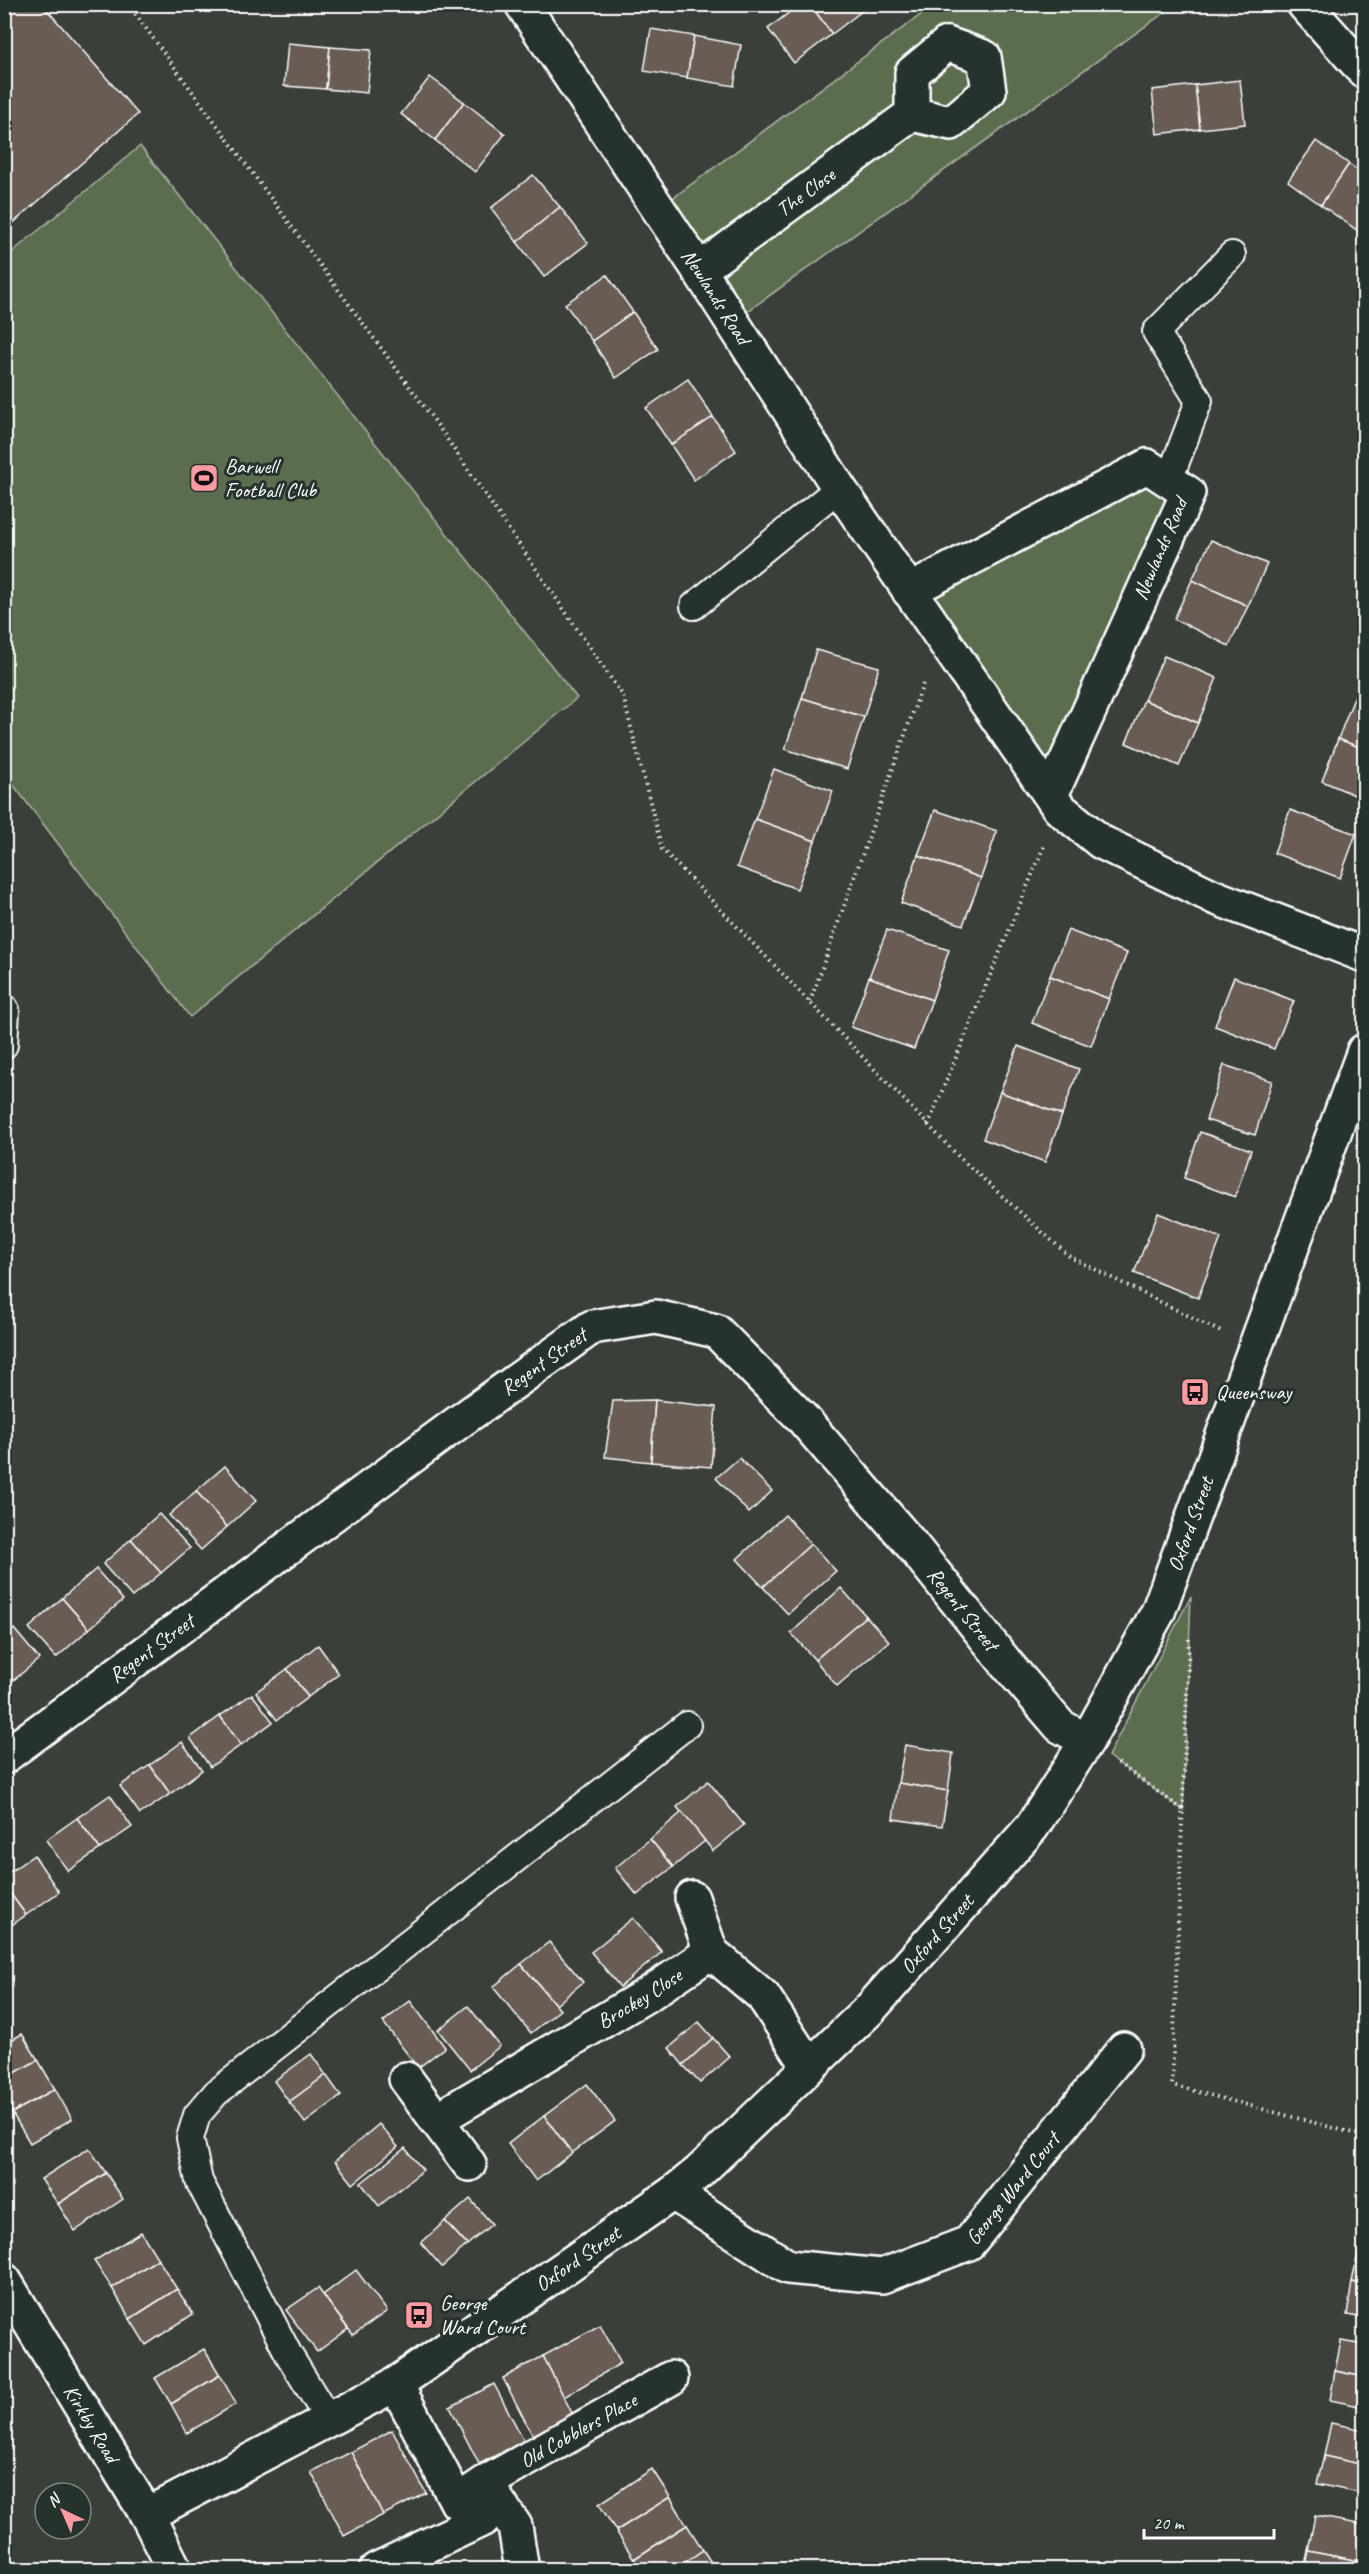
<svg xmlns="http://www.w3.org/2000/svg" width="1369" height="2574" font-family="Caveat,sans-serif">
<style>
.green{fill:#5b6d50;stroke:#adb6a8;stroke-width:1.5}
.building{fill:#685c55;stroke:#fff;stroke-width:1.5}
.lines{fill:none;stroke-linecap:round;stroke-linejoin:round}
.service-casing{stroke:#fff;stroke-width:30}
.minor-casing{stroke:#fff;stroke-width:38}
.path{stroke:#fff;stroke-width:4;stroke-dasharray:1.5 4.5;stroke-linecap:butt}
.service{stroke:#26332d;stroke-width:26}
.minor{stroke:#26332d;stroke-width:33}
.labels{text-anchor:middle;dominant-baseline:central;stroke-width:6;stroke-linejoin:round;paint-order:stroke}
.street-label{font-size:21px;fill:#fff;stroke:#26332d}
.poi-label{font-size:21px;fill:#fff;stroke:#26332d;text-anchor:start}
</style>
<rect width="100%" height="100%" fill="#3a3f39"/>
<filter id="ink" filterUnits="userSpaceOnUse"><feTurbulence type="fractalNoise" baseFrequency=".0167" numOctaves="2"/><feDisplacementMap in="SourceGraphic" scale="12" xChannelSelector="R" yChannelSelector="G"/><feConvolveMatrix kernelMatrix="1 2 1 2 8 2 1 2 1" color-interpolation-filters="sRGB"/></filter>
<g filter="url(#ink)">
<g class="green">
<polygon points="934,5 1175,5 741,316 658,209"/>
<polygon points="140,146 577,698 190,1017 5,774 5,258"/>
<polygon points="1147,466 1188,493 1059,808 909,591"/>
<polygon points="1191,1596 1183,1810 1108,1756"/>
</g>
<g class="building">
<polygon points="4,4 42,4 138,114 4,231"/>
<polygon points="800,4 810,4 832,34 794,63 768,29"/>
<polygon points="810,4 871,4 832,34"/>
<polygon points="651,29 694,36 687,78 644,71"/>
<polygon points="694,36 741,45 734,86 687,78"/>
<polygon points="288,43 330,47 326,89 284,86"/>
<polygon points="330,47 371,50 367,93 326,89"/>
<polygon points="430,77 464,102 435,140 401,114"/>
<polygon points="1240,80 1245,124 1200,129 1195,85"/>
<polygon points="1195,85 1200,129 1157,134 1152,90"/>
<polygon points="464,102 505,134 475,172 435,140"/>
<polygon points="1316,141 1349,164 1321,205 1288,181"/>
<polygon points="1349,164 1364,175 1364,235 1321,205"/>
<polygon points="533,175 560,207 517,242 491,208"/>
<polygon points="560,207 588,243 544,277 517,242"/>
<polygon points="607,275 633,312 592,341 565,304"/>
<polygon points="633,312 658,349 616,378 592,341"/>
<polygon points="688,379 713,417 671,445 646,408"/>
<polygon points="713,417 736,451 694,480 671,445"/>
<polygon points="1211,540 1267,564 1248,606 1192,580"/>
<polygon points="1192,580 1248,606 1229,646 1174,619"/>
<polygon points="816,650 879,667 864,717 802,698"/>
<polygon points="1164,656 1217,678 1198,723 1144,700"/>
<polygon points="1356,693 1364,696 1364,749 1338,739"/>
<polygon points="802,698 864,717 847,769 785,749"/>
<polygon points="1144,700 1198,723 1179,766 1126,743"/>
<polygon points="1338,739 1364,749 1364,799 1322,781"/>
<polygon points="774,769 833,791 815,841 755,819"/>
<polygon points="935,810 997,831 981,878 918,855"/>
<polygon points="1290,810 1356,834 1340,878 1274,853"/>
<polygon points="755,819 815,841 797,889 737,867"/>
<polygon points="918,855 981,878 963,925 901,903"/>
<polygon points="887,930 949,950 932,1000 869,977"/>
<polygon points="1068,930 1127,953 1109,999 1050,976"/>
<polygon points="1050,976 1109,999 1091,1046 1032,1023"/>
<polygon points="869,977 932,1000 914,1049 851,1027"/>
<polygon points="1234,977 1294,1001 1274,1049 1215,1026"/>
<polygon points="1018,1046 1079,1069 1062,1115 1000,1092"/>
<polygon points="1224,1065 1272,1081 1255,1135 1206,1120"/>
<polygon points="1000,1092 1062,1115 1045,1162 983,1139"/>
<polygon points="1200,1132 1251,1150 1235,1197 1184,1178"/>
<polygon points="1158,1213 1221,1238 1198,1298 1134,1273"/>
<polygon points="655,1400 651,1462 605,1457 613,1401"/>
<polygon points="655,1400 716,1407 711,1467 651,1462"/>
<polygon points="739,1458 772,1491 749,1513 716,1478"/>
<polygon points="225,1466 256,1501 227,1527 196,1491"/>
<polygon points="196,1491 227,1527 201,1550 169,1515"/>
<polygon points="159,1514 190,1548 161,1573 131,1539"/>
<polygon points="785,1515 811,1544 763,1587 737,1559"/>
<polygon points="131,1539 161,1573 132,1597 103,1564"/>
<polygon points="811,1544 836,1571 788,1614 763,1587"/>
<polygon points="96,1569 123,1600 89,1629 62,1598"/>
<polygon points="841,1588 866,1616 815,1660 791,1633"/>
<polygon points="62,1598 89,1629 56,1658 29,1628"/>
<polygon points="866,1616 889,1641 837,1686 815,1660"/>
<polygon points="14,1629 39,1659 4,1688 4,1637"/>
<polygon points="318,1645 339,1674 308,1697 287,1669"/>
<polygon points="287,1669 308,1697 277,1720 256,1692"/>
<polygon points="252,1694 273,1722 241,1745 220,1716"/>
<polygon points="220,1716 241,1745 210,1767 190,1738"/>
<polygon points="182,1742 202,1770 170,1794 150,1765"/>
<polygon points="905,1745 953,1753 948,1791 898,1783"/>
<polygon points="150,1765 170,1794 140,1814 120,1786"/>
<polygon points="708,1781 744,1825 713,1851 677,1807"/>
<polygon points="898,1783 948,1791 942,1826 893,1819"/>
<polygon points="110,1795 132,1827 100,1849 77,1818"/>
<polygon points="682,1812 705,1841 673,1867 650,1839"/>
<polygon points="77,1818 100,1849 68,1871 46,1840"/>
<polygon points="650,1839 673,1867 637,1895 615,1868"/>
<polygon points="34,1855 59,1892 26,1915 4,1885 4,1876"/>
<polygon points="4,1885 26,1915 4,1930"/>
<polygon points="633,1918 662,1952 620,1987 591,1952"/>
<polygon points="549,1942 583,1982 556,2005 521,1964"/>
<polygon points="521,1964 560,2010 531,2033 493,1987"/>
<polygon points="410,2001 445,2047 418,2068 383,2022"/>
<polygon points="468,2006 500,2046 470,2070 438,2030"/>
<polygon points="699,2022 713,2038 683,2065 669,2048"/>
<polygon points="22,2034 38,2060 4,2079 4,2044"/>
<polygon points="713,2038 730,2057 700,2083 683,2065"/>
<polygon points="311,2054 326,2075 289,2102 274,2081"/>
<polygon points="38,2060 55,2089 12,2113 4,2099 4,2079"/>
<polygon points="326,2075 341,2096 305,2123 289,2102"/>
<polygon points="587,2084 615,2121 572,2153 544,2116"/>
<polygon points="55,2089 72,2119 30,2143 12,2113"/>
<polygon points="544,2116 572,2153 536,2181 508,2144"/>
<polygon points="379,2124 398,2147 353,2184 335,2161"/>
<polygon points="89,2148 106,2173 58,2204 41,2179"/>
<polygon points="405,2148 423,2170 379,2206 361,2183"/>
<polygon points="106,2173 123,2199 75,2231 58,2204"/>
<polygon points="470,2199 492,2224 467,2245 445,2221"/>
<polygon points="445,2221 467,2245 442,2267 421,2243"/>
<polygon points="141,2232 158,2259 112,2288 94,2261"/>
<polygon points="1359,2249 1364,2250 1364,2285 1352,2282"/>
<polygon points="158,2259 177,2289 130,2319 112,2288"/>
<polygon points="356,2270 387,2311 353,2335 323,2295"/>
<polygon points="1352,2282 1364,2285 1364,2318 1347,2315"/>
<polygon points="318,2288 348,2329 317,2352 286,2310"/>
<polygon points="177,2289 193,2314 146,2345 130,2319"/>
<polygon points="600,2325 621,2363 564,2397 543,2356"/>
<polygon points="1341,2341 1364,2345 1364,2377 1335,2371"/>
<polygon points="204,2349 220,2375 171,2404 155,2378"/>
<polygon points="543,2356 573,2415 533,2436 503,2378"/>
<polygon points="1335,2371 1364,2377 1364,2407 1330,2400"/>
<polygon points="220,2375 236,2404 187,2433 171,2404"/>
<polygon points="494,2384 524,2441 479,2464 450,2407"/>
<polygon points="1331,2423 1364,2430 1364,2465 1324,2456"/>
<polygon points="392,2430 426,2493 383,2515 351,2452"/>
<polygon points="351,2452 383,2515 344,2536 311,2472"/>
<polygon points="1324,2456 1364,2465 1364,2494 1317,2484"/>
<polygon points="652,2469 670,2497 616,2531 599,2504"/>
<polygon points="670,2497 687,2525 634,2559 616,2531"/>
<polygon points="1315,2516 1364,2525 1364,2562 1308,2551"/>
<polygon points="687,2525 703,2550 674,2570 641,2570 634,2559"/>
<polygon points="703,2550 716,2570 674,2570"/>
<polygon points="1308,2551 1364,2562 1364,2570 1304,2570"/>
</g>
<g class="lines">
<g class="service-casing">
<g id="service">
<polyline points="1169,480 1199,401 1156,332 1232,255"/>
<polyline points="694,606 839,488"/>
<polyline points="4,1007 6,1010 4,1045"/>
<polyline points="328,2419 289,2355 199,2181 190,2138 197,2115 216,2093 687,1725"/>
</g>
</g>
<g class="minor-casing">
<g id="minor">
<path id="s1" d="M 522,4 L 699,270 L 839,488 L 1059,808 L 1101,842 L 1214,897 L 1364,955"/>
<polyline points="1304,4 1364,71"/>
<path id="s2" d="M 699,270 L 912,114 L 912,73 L 947,44 L 984,57 L 989,91 L 951,123 L 912,114"/>
<polyline points="909,591 1147,466 1188,493 1051,795"/>
<path id="s3" d="M 4,1757 L 460,1421 L 592,1327 L 656,1317 L 716,1331 L 803,1419 L 911,1544 L 1006,1663 L 1060,1726 L 1087,1741"/>
<polyline points="692,1898 711,1952"/>
<polyline points="406,2079 469,2164"/>
<path id="s4" d="M 436,2120 L 650,1993 L 711,1952 L 763,1996 L 808,2065"/>
<path id="s5" d="M 673,2193 L 788,2267 L 882,2276 L 969,2243 L 1124,2049"/>
<path id="s6" d="M 4,2280 L 147,2515 L 175,2570"/>
<path id="s7" d="M 147,2515 L 396,2384 L 673,2193 L 699,2172 L 869,2010 L 1032,1827 L 1087,1741 L 1158,1612 L 1364,1051"/>
<polyline points="376,2570 483,2519 485,2483 457,2502 396,2384"/>
<path id="s8" d="M 522,2570 L 515,2526 L 485,2483 L 671,2378"/>
</g>
</g>
<g class="path">
<polyline points="128,4 434,420 623,696 662,849 961,1159 1070,1257 1221,1332"/>
<polyline points="810,1002 924,681"/>
<polyline points="928,1125 1044,846"/>
<polyline points="1189,1639 1172,2085 1364,2136"/>
<polyline points="1118,1763 1183,1810"/>
</g>
<use href="#service" class="service"/>
<use href="#minor" class="minor"/>
</g>
</g>
<defs>
<g id="stadium-square" transform="scale(1.5)"><rect x="-9" y="-9" width="18" height="18" rx="4" fill="#ff9aa2" stroke="#26332d"/><path d="M0-5a6.5 5 0 1 0 0 10a6.5 5 0 1 0 0-10ZM-3.5-1.8h7v3.6h-7Z" fill="#111"/></g>
<g id="bus-square" transform="scale(1.5)"><rect x="-9" y="-9" width="18" height="18" rx="4" fill="#ff9aa2" stroke="#26332d"/><path d="M-5-6H5V4H4V6H2V4H-2V6H-4V4H-5ZM-3.5-4V0h7V-4ZM-3.5 1.2v1.5H-2V1.2ZM2 1.2v1.5H3.5V1.2Z" fill="#111"/></g>
</defs>
<g fill-rule="evenodd">
<use href="#stadium-square" x="204" y="478"/>
<use href="#bus-square" x="1195" y="1392"/>
<use href="#bus-square" x="419" y="2315"/>
</g>
<g class="labels">
<g class="street-label">
<text stroke="none"><textPath href="#s2" startOffset="132">The Close</textPath></text>
<text stroke="none"><textPath href="#s1" startOffset="351">Newlands Road</textPath></text>
<text transform="translate(1160 549) rotate(-67)">Newlands Road</text>
<text stroke="none"><textPath href="#s3" startOffset="669">Regent Street</textPath></text>
<text stroke="none"><textPath href="#s7" startOffset="1474">Oxford Street</textPath></text>
<text stroke="none"><textPath href="#s3" startOffset="1227">Regent Street</textPath></text>
<text stroke="none"><textPath href="#s3" startOffset="183">Regent Street</textPath></text>
<text stroke="none"><textPath href="#s7" startOffset="988">Oxford Street</textPath></text>
<text stroke="none"><textPath href="#s4" startOffset="237">Brockey Close</textPath></text>
<text stroke="none"><textPath href="#s5" startOffset="394">George Ward Court</textPath></text>
<text stroke="none"><textPath href="#s7" startOffset="502">Oxford Street</textPath></text>
<text stroke="none"><textPath href="#s6" startOffset="168">Kirkby Road</textPath></text>
<text stroke="none"><textPath href="#s8" startOffset="204">Old Cobblers Place</textPath></text>
</g>
<g class="poi-label">
<text x="225" y="466">Barwell<tspan x="225" dy="24">Football Club</tspan></text>
<text x="1216" y="1392">Queensway</text>
<text x="440" y="2303">George<tspan x="440" dy="24">Ward Court</tspan></text>
</g>
</g>
<rect width="1369" height="2574" fill="none" stroke="#26332d" stroke-width="24"/>
<rect x="12" y="12" width="1345" height="2550" fill="none" stroke="#fff" stroke-width="2" filter="url(#ink)"/>
<g transform="translate(63 2511) rotate(316)"><circle r="28" fill="#26332d" stroke="#7d8581" stroke-width="1.5"/>
<path d="M0-4.5L10 22L0 15L-10 22Z" fill="#ff9aa2"/>
<text y="-9" font-size="16" font-weight="bold" text-anchor="middle" fill="#ffffff">N</text>
</g>
<path d="M1144 2529v9h130v-9" fill="none" stroke="#ffffff" stroke-width="3"/>
<text x="1153" y="2529" font-size="18" fill="#ffffff" stroke="#26332d" stroke-width="4.5" paint-order="stroke">20 m</text>
</svg>
